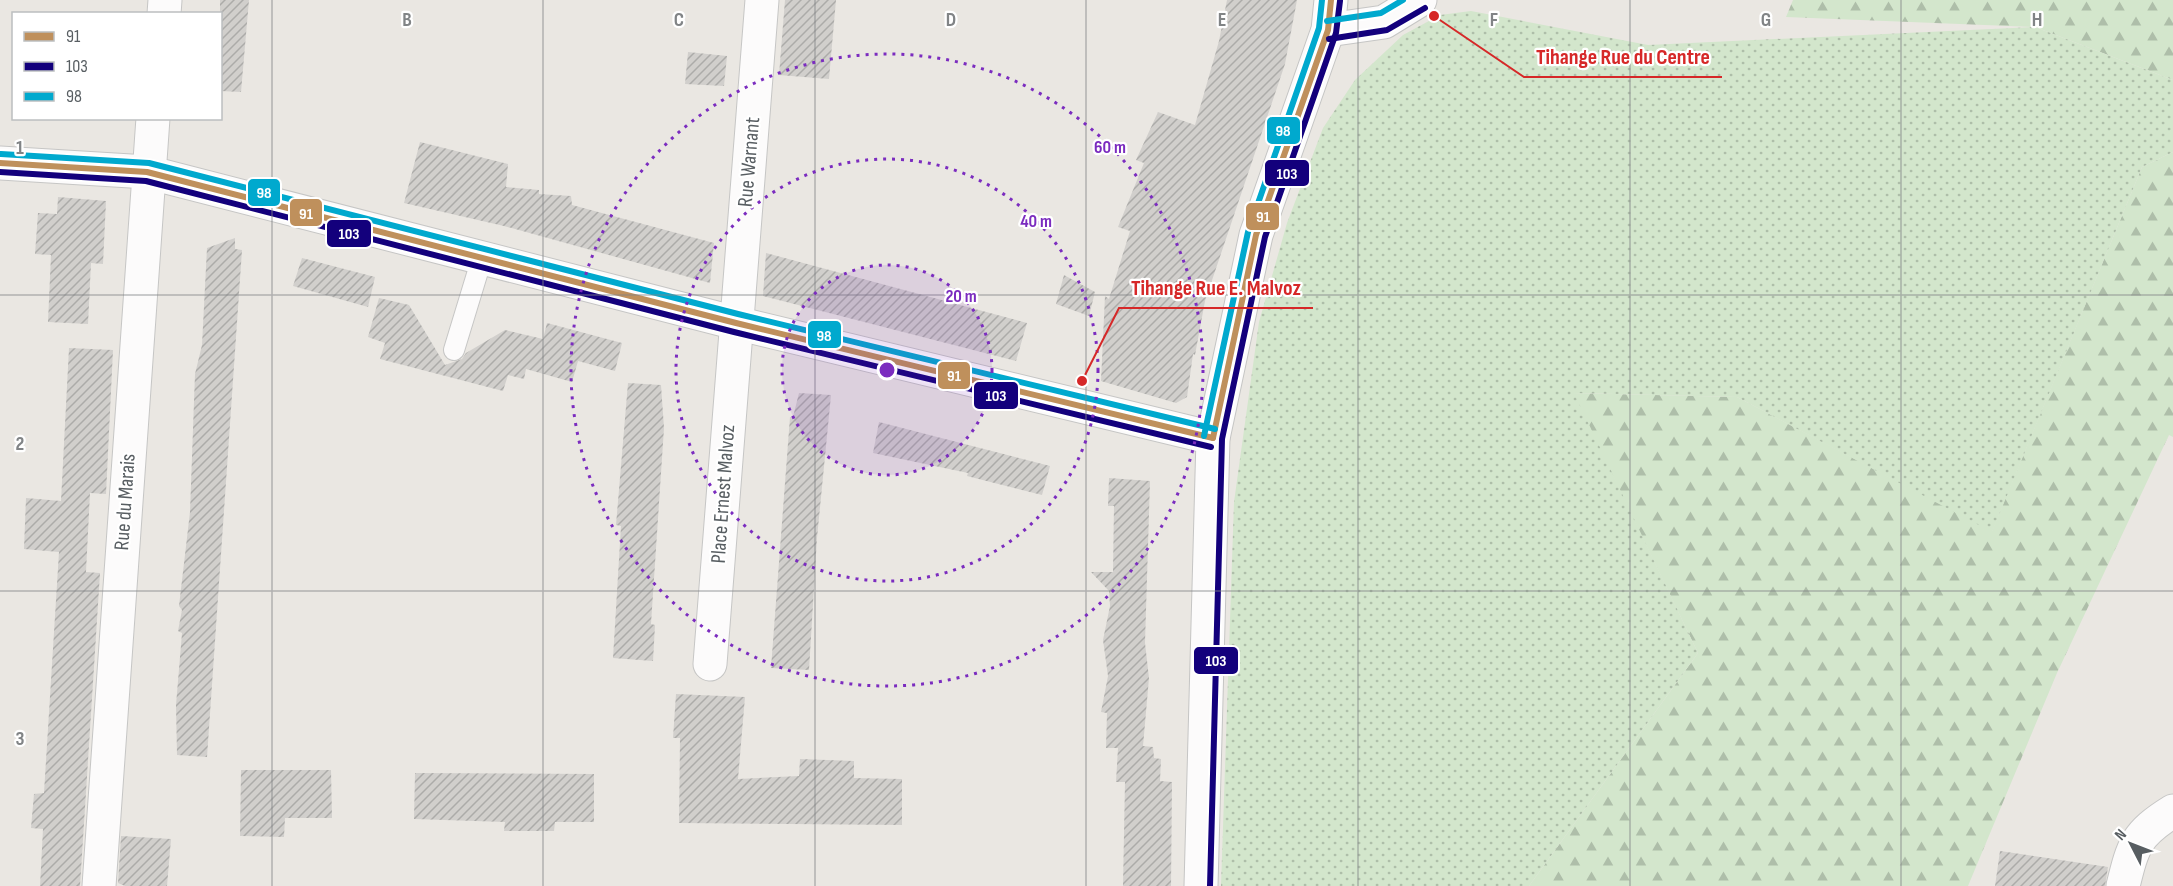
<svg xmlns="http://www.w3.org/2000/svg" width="2173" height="886" font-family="'Sofia Sans Condensed',sans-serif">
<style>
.forest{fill:url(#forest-firs)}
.park{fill:url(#park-dots)}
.building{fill:url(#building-hatch)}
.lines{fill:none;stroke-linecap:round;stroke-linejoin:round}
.lane-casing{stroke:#c6c6c5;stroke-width:22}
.street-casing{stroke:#c6c6c5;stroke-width:35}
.secondary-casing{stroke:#c5c5c4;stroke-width:35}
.lane{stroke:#fcfbfb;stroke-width:20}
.street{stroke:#fcfbfb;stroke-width:33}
.secondary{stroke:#fcfbfb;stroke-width:33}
.bus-1-casing{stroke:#fff;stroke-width:10}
.bus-2-casing{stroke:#fff;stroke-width:10}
.bus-3-casing{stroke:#fff;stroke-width:10}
.bus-1{stroke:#bf905c;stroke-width:6}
.bus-2{stroke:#13007c;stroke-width:6}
.bus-3{stroke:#00a9ce;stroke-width:6}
.grid{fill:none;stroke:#818486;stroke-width:1.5;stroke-opacity:0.55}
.ring{fill:none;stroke:#7b2cbf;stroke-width:3;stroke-dasharray:3 6}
.labels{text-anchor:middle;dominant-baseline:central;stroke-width:4.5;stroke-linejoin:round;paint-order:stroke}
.street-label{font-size:21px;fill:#585e62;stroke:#fff}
.grid-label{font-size:20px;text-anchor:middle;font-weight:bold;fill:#818486;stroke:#fff;stroke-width:4.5;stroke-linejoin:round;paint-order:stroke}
.centre{fill:#7b2cbf;stroke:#fff;stroke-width:3}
.ring-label{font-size:18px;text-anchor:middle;font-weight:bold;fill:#7b2cbf;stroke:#fff;stroke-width:4.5;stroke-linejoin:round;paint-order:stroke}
.leader{fill:none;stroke:#d62828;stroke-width:2}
.callout-dot{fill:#d62828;stroke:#fff;stroke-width:2}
.callout-label{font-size:22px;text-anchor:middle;font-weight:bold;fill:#d62828;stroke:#fff;stroke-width:4.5;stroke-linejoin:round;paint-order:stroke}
.line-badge{stroke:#fff;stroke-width:2}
.badge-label{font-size:16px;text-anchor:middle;font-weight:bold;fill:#fff}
</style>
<defs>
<pattern id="forest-firs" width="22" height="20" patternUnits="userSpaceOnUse" patternTransform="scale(1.5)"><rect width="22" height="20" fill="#d3e6cc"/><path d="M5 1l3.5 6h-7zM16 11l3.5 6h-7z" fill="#aebea9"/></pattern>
<pattern id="park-dots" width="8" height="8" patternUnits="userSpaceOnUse" patternTransform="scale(1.5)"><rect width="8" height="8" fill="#d3e6cc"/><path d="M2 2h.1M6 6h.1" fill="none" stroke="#aebea9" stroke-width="1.8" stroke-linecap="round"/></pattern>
<pattern id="building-hatch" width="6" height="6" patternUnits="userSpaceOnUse" patternTransform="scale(1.5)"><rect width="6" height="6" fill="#d1cfcc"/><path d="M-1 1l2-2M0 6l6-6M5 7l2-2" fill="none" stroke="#acaba9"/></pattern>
</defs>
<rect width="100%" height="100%" fill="#eae7e2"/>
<g class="forest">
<polygon points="1793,0 2173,0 2173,80 2035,27 1786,17"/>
<polygon points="2173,152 2173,437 2169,435 2057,673 1968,886 1529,886 1698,653 1573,393 1737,397 1992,531 2142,167"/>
</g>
<polygon class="park" points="1471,11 1648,45 2035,27 2173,80 2173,152 2142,167 1992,532 1737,397 1574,393 1698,653 1529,886 1221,886 1234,502 1259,322 1287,223 1323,128 1355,80 1403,35 1440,15"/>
<g class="building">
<polygon points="220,0 249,0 241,92 220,91"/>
<polygon points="785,0 836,0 829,79 779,75"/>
<polygon points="1227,0 1297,0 1285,64 1205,301 1195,355 1193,354 1187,397 1176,403 1101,381 1105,296 1109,299 1130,231 1118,227 1144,163 1136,160 1158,112 1195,125 1219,41"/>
<polygon points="688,52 727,56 724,86 685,84"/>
<polygon points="420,142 508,164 506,187 539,190 539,194 571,196 572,205 714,243 710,283 504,226 404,203"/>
<polygon points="58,197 106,201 103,264 91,263 88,324 48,322 51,255 35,254 38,213 57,214"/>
<polygon points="235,238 235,249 242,250 207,757 177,755 176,705 182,633 178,631 182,610 179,606 190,512 195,374 202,345 207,248"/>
<polygon points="766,253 1027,323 1016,361 763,296"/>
<polygon points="302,258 375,277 368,307 293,286"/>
<polygon points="1064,275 1095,292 1089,316 1056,304"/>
<polygon points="379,298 409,305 445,365 462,359 466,353 505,330 543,339 547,323 622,343 615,371 578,361 572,382 526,369 524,379 508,375 503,391 380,359 385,343 368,337"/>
<polygon points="69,348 113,350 106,494 90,493 86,572 100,573 80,886 40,886 43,829 31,828 34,794 44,793 59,552 24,549 26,498 61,501"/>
<polygon points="628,383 661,385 664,428 651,624 655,625 653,661 613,658 621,526 616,525"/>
<polygon points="799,393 831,395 817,538 809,670 771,668 790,417 793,417"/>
<polygon points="879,422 1050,466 1042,495 967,476 968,473 873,453"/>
<polygon points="1109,478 1150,481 1145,643 1149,678 1143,746 1153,747 1154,758 1161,759 1160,781 1172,782 1171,886 1123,886 1125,782 1116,782 1118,748 1106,748 1107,713 1101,712 1108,676 1103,640 1110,606 1109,591 1091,572 1113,572 1114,506 1108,506"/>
<polygon points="676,694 745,697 738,779 799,776 800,759 854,761 854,778 902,779 902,825 679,823 680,738 673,738"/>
<polygon points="241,770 331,770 332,818 285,818 284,837 240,836"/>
<polygon points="415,773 594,774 594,822 555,822 554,831 504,831 505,822 414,819"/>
<polygon points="121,836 171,839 167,886 125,886 118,883"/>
<polygon points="2000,851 2108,867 2105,886 1995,886"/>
</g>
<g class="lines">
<g class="lane-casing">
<polyline id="lane" points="454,350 482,258"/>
</g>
<g class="street-casing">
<g id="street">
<polyline points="164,14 165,0"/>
<polyline points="1328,30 1384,22 1420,0"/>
<polyline points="0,163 147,172 736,323 1213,438"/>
<polyline points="710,664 762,0"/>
<polyline points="99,886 153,118"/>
<path d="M 2123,886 C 2133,845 2136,834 2173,811"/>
</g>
</g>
<g class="secondary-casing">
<polyline id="secondary" points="1201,886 1213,438 1256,235 1328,30 1331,0"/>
</g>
<use href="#lane" class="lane"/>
<use href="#street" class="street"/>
<use href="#secondary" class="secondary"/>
<g class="bus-1-casing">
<g id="bus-1">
<polyline points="0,163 147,172 736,323 1213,438"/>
<polyline points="1213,438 1256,235 1328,30 1331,0"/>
</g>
</g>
<g class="bus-2-casing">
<g id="bus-2">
<polyline points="1329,39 1387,30 1425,8"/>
<polyline points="0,172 146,181 734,332 1211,447"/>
<polyline points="1210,886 1222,439 1265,237 1336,33 1340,1"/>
</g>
</g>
<g class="bus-3-casing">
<g id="bus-3">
<polyline points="1327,21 1381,13 1403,0"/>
<polyline points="1,154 149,163 738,314 1215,429"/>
<polyline points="1204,436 1248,232 1319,28 1322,0"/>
</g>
</g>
<use href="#bus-1" class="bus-1"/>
<use href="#bus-2" class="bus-2"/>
<use href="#bus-3" class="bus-3"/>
</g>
<path class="grid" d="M 272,0 L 272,886M 543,0 L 543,886M 815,0 L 815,886M 1086,0 L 1086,886M 1358,0 L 1358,886M 1630,0 L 1630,886M 1901,0 L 1901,886M 0,295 L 2173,295M 0,591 L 2173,591"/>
<circle cx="887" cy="370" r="105" fill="#7b2cbf" fill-opacity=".12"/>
<g class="ring">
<circle cx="887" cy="370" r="105"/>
<circle cx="887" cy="370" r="211"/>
<circle cx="887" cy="370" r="316"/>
</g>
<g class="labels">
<g class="street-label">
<text transform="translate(749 162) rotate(-85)">Rue Warnant</text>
<text transform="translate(723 494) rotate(-86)">Place Ernest Malvoz</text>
<text transform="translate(125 502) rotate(-86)">Rue du Marais</text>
</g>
</g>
<g class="grid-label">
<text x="407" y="26">B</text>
<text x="679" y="26">C</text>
<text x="951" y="26">D</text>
<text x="1222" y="26">E</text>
<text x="1494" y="26">F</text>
<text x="1766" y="26">G</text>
<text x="2037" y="26">H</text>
<text x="20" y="154">1</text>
<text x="20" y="450">2</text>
<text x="20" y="745">3</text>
</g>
<circle cx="887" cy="370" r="9" class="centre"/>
<g class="ring-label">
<text x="1110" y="153">60 m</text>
<text x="1036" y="227">40 m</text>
<text x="961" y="302">20 m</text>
</g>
<path class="leader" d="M1434 16L1524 77H1722M1082 381L1119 308H1313"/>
<g class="callout-dot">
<circle cx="1434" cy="16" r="6"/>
<circle cx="1082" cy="381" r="6"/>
</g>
<g class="callout-label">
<text x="1623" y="64">Tihange Rue du Centre</text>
<text x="1216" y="295">Tihange Rue E. Malvoz</text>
</g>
<g class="line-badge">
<rect x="1266" y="116" width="35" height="29" rx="6" fill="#00a9ce"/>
<rect x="1264" y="159" width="46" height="28" rx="6" fill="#13007c"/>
<rect x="247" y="178" width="34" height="29" rx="6" fill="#00a9ce"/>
<rect x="289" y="198" width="34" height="29" rx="6" fill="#bf905c"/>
<rect x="1245" y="202" width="35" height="29" rx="6" fill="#bf905c"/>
<rect x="326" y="219" width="46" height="29" rx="6" fill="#13007c"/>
<rect x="807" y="320" width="35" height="29" rx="6" fill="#00a9ce"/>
<rect x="937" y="361" width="34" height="29" rx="6" fill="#bf905c"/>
<rect x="973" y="381" width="46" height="29" rx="6" fill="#13007c"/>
<rect x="1193" y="646" width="46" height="29" rx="6" fill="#13007c"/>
</g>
<g class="badge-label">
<text x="1283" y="136">98</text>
<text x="1287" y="179">103</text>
<text x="264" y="198">98</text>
<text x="306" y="219">91</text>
<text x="1263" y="222">91</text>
<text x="349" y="239">103</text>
<text x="824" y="341">98</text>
<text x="954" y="381">91</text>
<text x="996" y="401">103</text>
<text x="1216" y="666">103</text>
</g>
<rect x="12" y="12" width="210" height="108" fill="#ffffff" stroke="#bcbfc0" stroke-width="1.5"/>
<rect x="24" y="32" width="30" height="9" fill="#bf905c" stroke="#bcbfc0" stroke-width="1.5"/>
<text x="66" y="42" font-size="18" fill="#585e62">91</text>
<rect x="24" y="62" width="30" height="9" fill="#13007c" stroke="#bcbfc0" stroke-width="1.5"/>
<text x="66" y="72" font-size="18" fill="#585e62">103</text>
<rect x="24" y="92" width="30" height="9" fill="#00a9ce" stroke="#bcbfc0" stroke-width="1.5"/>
<text x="66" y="102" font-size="18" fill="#585e62">98</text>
<g transform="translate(2131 844) rotate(312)" stroke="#ffffff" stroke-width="4.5" paint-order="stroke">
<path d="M0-4.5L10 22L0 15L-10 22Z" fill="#585e62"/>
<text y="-9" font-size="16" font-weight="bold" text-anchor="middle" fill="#585e62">N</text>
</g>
</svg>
